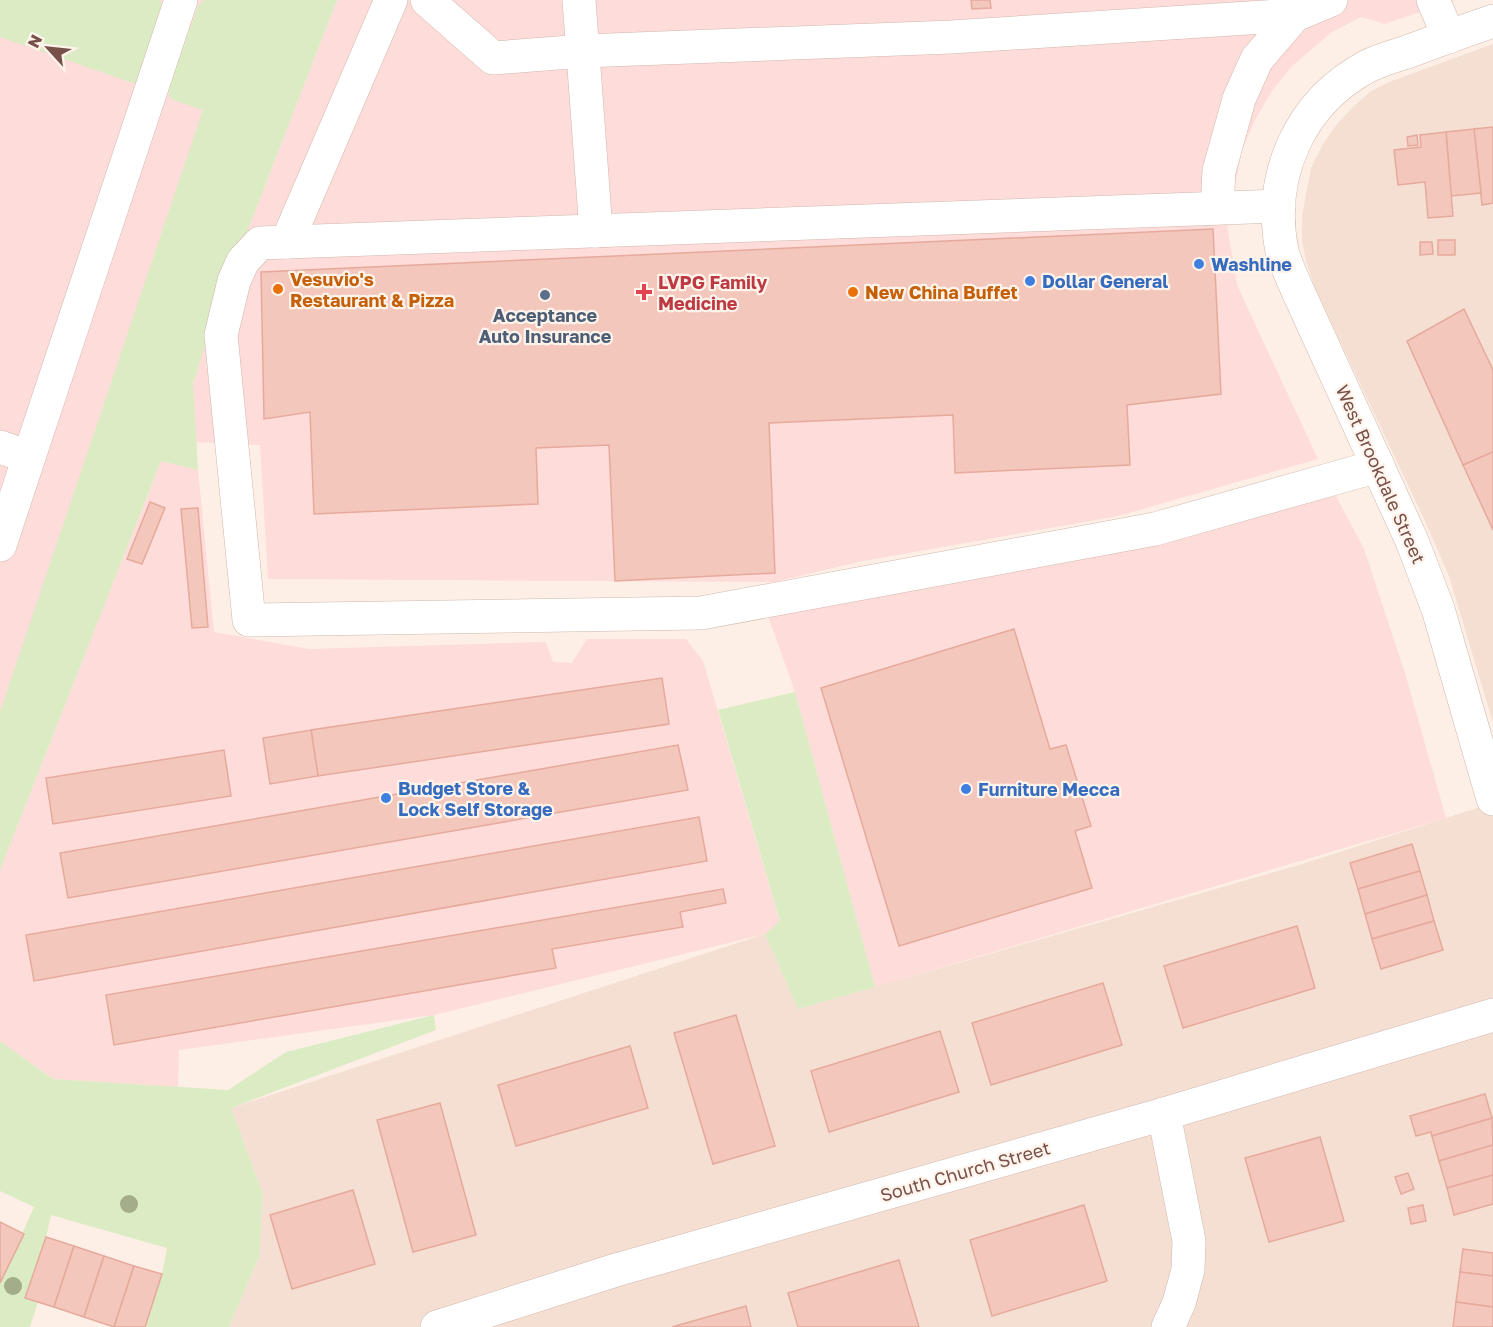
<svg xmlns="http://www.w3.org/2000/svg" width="1493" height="1327" font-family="'Golos Text',sans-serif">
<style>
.residential{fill:#f5dfd3}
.commercial{fill:#fedcd9}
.green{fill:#dbebc3}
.building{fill:#f3c7bc;stroke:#e6aa9c;stroke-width:1.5}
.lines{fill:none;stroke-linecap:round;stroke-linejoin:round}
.minor-casing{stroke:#d1b7ad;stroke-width:34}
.minor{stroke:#fff;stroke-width:33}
.tree{fill:#a3ad89}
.shop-dot{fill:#3f7fe0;stroke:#fff4ec;stroke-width:2}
.food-dot{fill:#e8710a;stroke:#fff4ec;stroke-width:2}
.health-dot{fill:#e0444e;stroke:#fff4ec;stroke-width:2}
.service-dot{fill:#5c6f8a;stroke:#fff4ec;stroke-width:2}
.labels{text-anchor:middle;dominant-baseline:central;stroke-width:4.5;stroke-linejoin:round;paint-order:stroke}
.shop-label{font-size:18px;font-weight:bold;fill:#366cbe;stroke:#fff4ec;text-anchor:start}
.food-label{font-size:18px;font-weight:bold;fill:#c56008;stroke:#fff4ec;text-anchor:start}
.health-label{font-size:18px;font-weight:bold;fill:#be3a42;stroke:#fff4ec;text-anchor:start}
.service-label{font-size:18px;font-weight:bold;fill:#4e5e75;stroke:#fff4ec}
.street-label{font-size:18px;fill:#775149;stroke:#fff4ec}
</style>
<rect width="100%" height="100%" fill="#fdefe5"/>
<g class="residential">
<polygon points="1493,44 1493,723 1449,576 1425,521 1315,288 1306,261 1302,241 1302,216 1311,168 1323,144 1337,124 1354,106 1371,91 1389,82"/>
<polygon points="1493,803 1493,1327 229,1327 259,1257 263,1194 231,1108 765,934 798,1009 1302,864"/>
</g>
<g class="commercial">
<polygon points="0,0 317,0 0,777"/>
<polygon points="337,0 1455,0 1385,24 1361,17 1332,32 1292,66 1272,91 1255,120 1242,150 1227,225 1237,285 1318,459 1118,516 863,561 774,582 268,579 260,445 195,442 193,384 223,287 240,250"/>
<polygon points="161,461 198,470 214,632 309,649 546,642 553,662 572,663 587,639 686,639 703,661 780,922 765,934 434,1015 179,1050 178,1087 53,1079 0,1041 0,870"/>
<polygon points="1336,496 1364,549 1405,673 1446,818 875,987 795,692 767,613 1143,540"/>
</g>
<g class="green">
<polygon points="0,0 159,0 164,5 136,84 0,37"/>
<polygon points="204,0 337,0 240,250 223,287 193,384 198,470 161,461 0,870 0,712 203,110 171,99 167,92 198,6"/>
<polygon points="795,692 875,987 798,1009 765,934 780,921 718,710"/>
<polygon points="434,1015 436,1030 231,1108 263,1194 259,1257 229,1327 145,1327 162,1274 167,1248 51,1215 46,1237 26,1298 38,1302 30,1327 0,1327 0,1283 34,1207 0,1191 0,1041 53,1079 228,1090 286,1052"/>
</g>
<g class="building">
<polygon points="971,0 990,0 991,8 972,9"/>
<polygon points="1493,127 1493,203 1482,205 1474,129"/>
<polygon points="1474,129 1481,193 1451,196 1446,132"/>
<polygon points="1446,132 1453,216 1428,218 1425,182 1398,185 1394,150 1421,147 1420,135"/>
<polygon points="1417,135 1418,145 1408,146 1407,137"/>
<polygon points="1213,229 1221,394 1127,405 1130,465 955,473 953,415 769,423 775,573 615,581 609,445 536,448 538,504 314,514 310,412 264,419 261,272"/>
<rect x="1438" y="240" width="17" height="15"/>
<polygon points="1420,242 1432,242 1433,254 1420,255"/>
<polygon points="1464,309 1493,370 1493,452 1463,465 1407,341"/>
<polygon points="1493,452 1493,530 1463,465"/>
<polygon points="150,502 165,508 142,564 127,559"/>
<polygon points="198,508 208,627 192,628 181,509"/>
<polygon points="1014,629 1050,749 1066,745 1091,826 1075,831 1092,888 899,946 821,688"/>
<polygon points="662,678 669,724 318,776 311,730"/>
<polygon points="311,730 318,776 270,784 263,738"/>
<polygon points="678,745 688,790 68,898 60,853"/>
<polygon points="224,750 231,796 53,824 46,778"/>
<polygon points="699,817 707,861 34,981 26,935"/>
<polygon points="1412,844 1420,871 1358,889 1350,863"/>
<polygon points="1420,871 1427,895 1365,914 1358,889"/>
<polygon points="723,889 726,903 680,912 683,927 552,949 556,968 114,1045 106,995"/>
<polygon points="1427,895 1434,921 1372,939 1365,914"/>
<polygon points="1434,921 1443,950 1381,969 1372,939"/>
<polygon points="1297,926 1315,988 1183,1028 1164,966"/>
<polygon points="1103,983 1122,1045 991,1085 972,1023"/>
<polygon points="736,1015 775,1146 713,1164 674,1033"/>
<polygon points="940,1031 959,1092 829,1132 811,1071"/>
<polygon points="630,1046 648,1108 516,1146 498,1085"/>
<polygon points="1485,1094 1492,1118 1432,1136 1431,1132 1416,1136 1410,1116"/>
<polygon points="440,1103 476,1235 413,1252 377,1120"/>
<polygon points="1492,1118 1493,1145 1439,1161 1432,1136"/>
<polygon points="1320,1137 1344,1221 1269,1242 1245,1158"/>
<polygon points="1493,1145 1493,1175 1447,1188 1439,1161"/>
<polygon points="1408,1173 1414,1189 1401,1194 1395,1177"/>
<polygon points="1493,1175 1493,1204 1454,1215 1447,1188"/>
<polygon points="353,1190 375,1264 292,1289 270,1215"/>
<polygon points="1084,1205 1107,1281 992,1316 970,1240"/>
<polygon points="1423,1205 1426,1221 1411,1224 1408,1208"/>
<polygon points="0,1222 24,1234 0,1283"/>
<polygon points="46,1237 74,1246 54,1307 25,1298"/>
<polygon points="74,1246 104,1256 84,1317 54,1307"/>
<polygon points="1463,1249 1493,1253 1493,1276 1460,1272"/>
<polygon points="104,1256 134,1266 114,1327 84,1317"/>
<polygon points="899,1260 919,1327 798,1327 788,1293"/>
<polygon points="134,1266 162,1274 145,1327 114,1327"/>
<polygon points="1460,1272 1493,1276 1493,1307 1456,1302"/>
<polygon points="1456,1302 1493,1307 1493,1327 1453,1327"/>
<polygon points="746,1306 751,1327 672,1327"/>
</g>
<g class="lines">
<g class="minor-casing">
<g id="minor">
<polyline points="427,0 493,58 583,51 951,37 1295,15"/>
<polyline points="579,0 596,231"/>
<polyline points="1433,0 1449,37"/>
<path d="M 1493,21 C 1464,31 1436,41 1407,52 C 1394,56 1380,60 1368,66 C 1300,102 1267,175 1282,251 C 1285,263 1292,277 1297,289 L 1412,541 L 1438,609 L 1493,799"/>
<polyline points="1279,206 260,243 243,261 234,281 221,335 249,620 701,613 1155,529 1378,466"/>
<polyline points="1217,208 1219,171 1239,99 1257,59 1295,15 1331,0"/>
<polyline points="287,242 391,0"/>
<polyline points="0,447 29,457 181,0"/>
<polyline points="0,545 29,457"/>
<polyline points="1164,1114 1189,1241 1188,1270 1179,1303 1168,1327"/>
<polyline points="437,1327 616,1270 1164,1114 1493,1015"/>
</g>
</g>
<use href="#minor" class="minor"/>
</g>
<g class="tree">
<circle cx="129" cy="1204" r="9"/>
<circle cx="13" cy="1286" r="9"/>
</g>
<g class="shop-dot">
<circle cx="1199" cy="264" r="6"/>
<circle cx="1030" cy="281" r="6"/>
<circle cx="966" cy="789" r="6"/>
<circle cx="386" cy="798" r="6"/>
</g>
<g class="food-dot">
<circle cx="278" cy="289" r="6"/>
<circle cx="853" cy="292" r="6"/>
</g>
<path class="health-dot" d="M641 283h6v6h6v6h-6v6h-6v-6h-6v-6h6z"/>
<circle class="service-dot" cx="545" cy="295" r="6"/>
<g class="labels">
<g class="shop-label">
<text x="1211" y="264">Washline</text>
<text x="1042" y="281">Dollar General</text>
<text x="398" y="788">Budget Store &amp;<tspan x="398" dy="21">Lock Self Storage</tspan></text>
<text x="978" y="789">Furniture Mecca</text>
</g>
<g class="food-label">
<text x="290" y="279">Vesuvio's<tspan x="290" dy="21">Restaurant &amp; Pizza</tspan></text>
<text x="865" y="292">New China Buffet</text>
</g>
<g class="health-label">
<text x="658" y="282">LVPG Family<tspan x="658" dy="21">Medicine</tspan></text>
</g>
<g class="service-label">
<text x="545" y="315">Acceptance<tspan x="545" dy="21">Auto Insurance</tspan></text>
</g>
<g class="street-label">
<text transform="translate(1381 474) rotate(66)">West Brookdale Street</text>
<text transform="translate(965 1171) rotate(-16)">South Church Street</text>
</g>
</g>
<g transform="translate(48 48) rotate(297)" stroke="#fff4ec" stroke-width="4.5" paint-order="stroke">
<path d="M0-4.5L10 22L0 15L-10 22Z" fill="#775149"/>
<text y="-9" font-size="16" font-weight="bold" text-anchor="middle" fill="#775149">N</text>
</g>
</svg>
